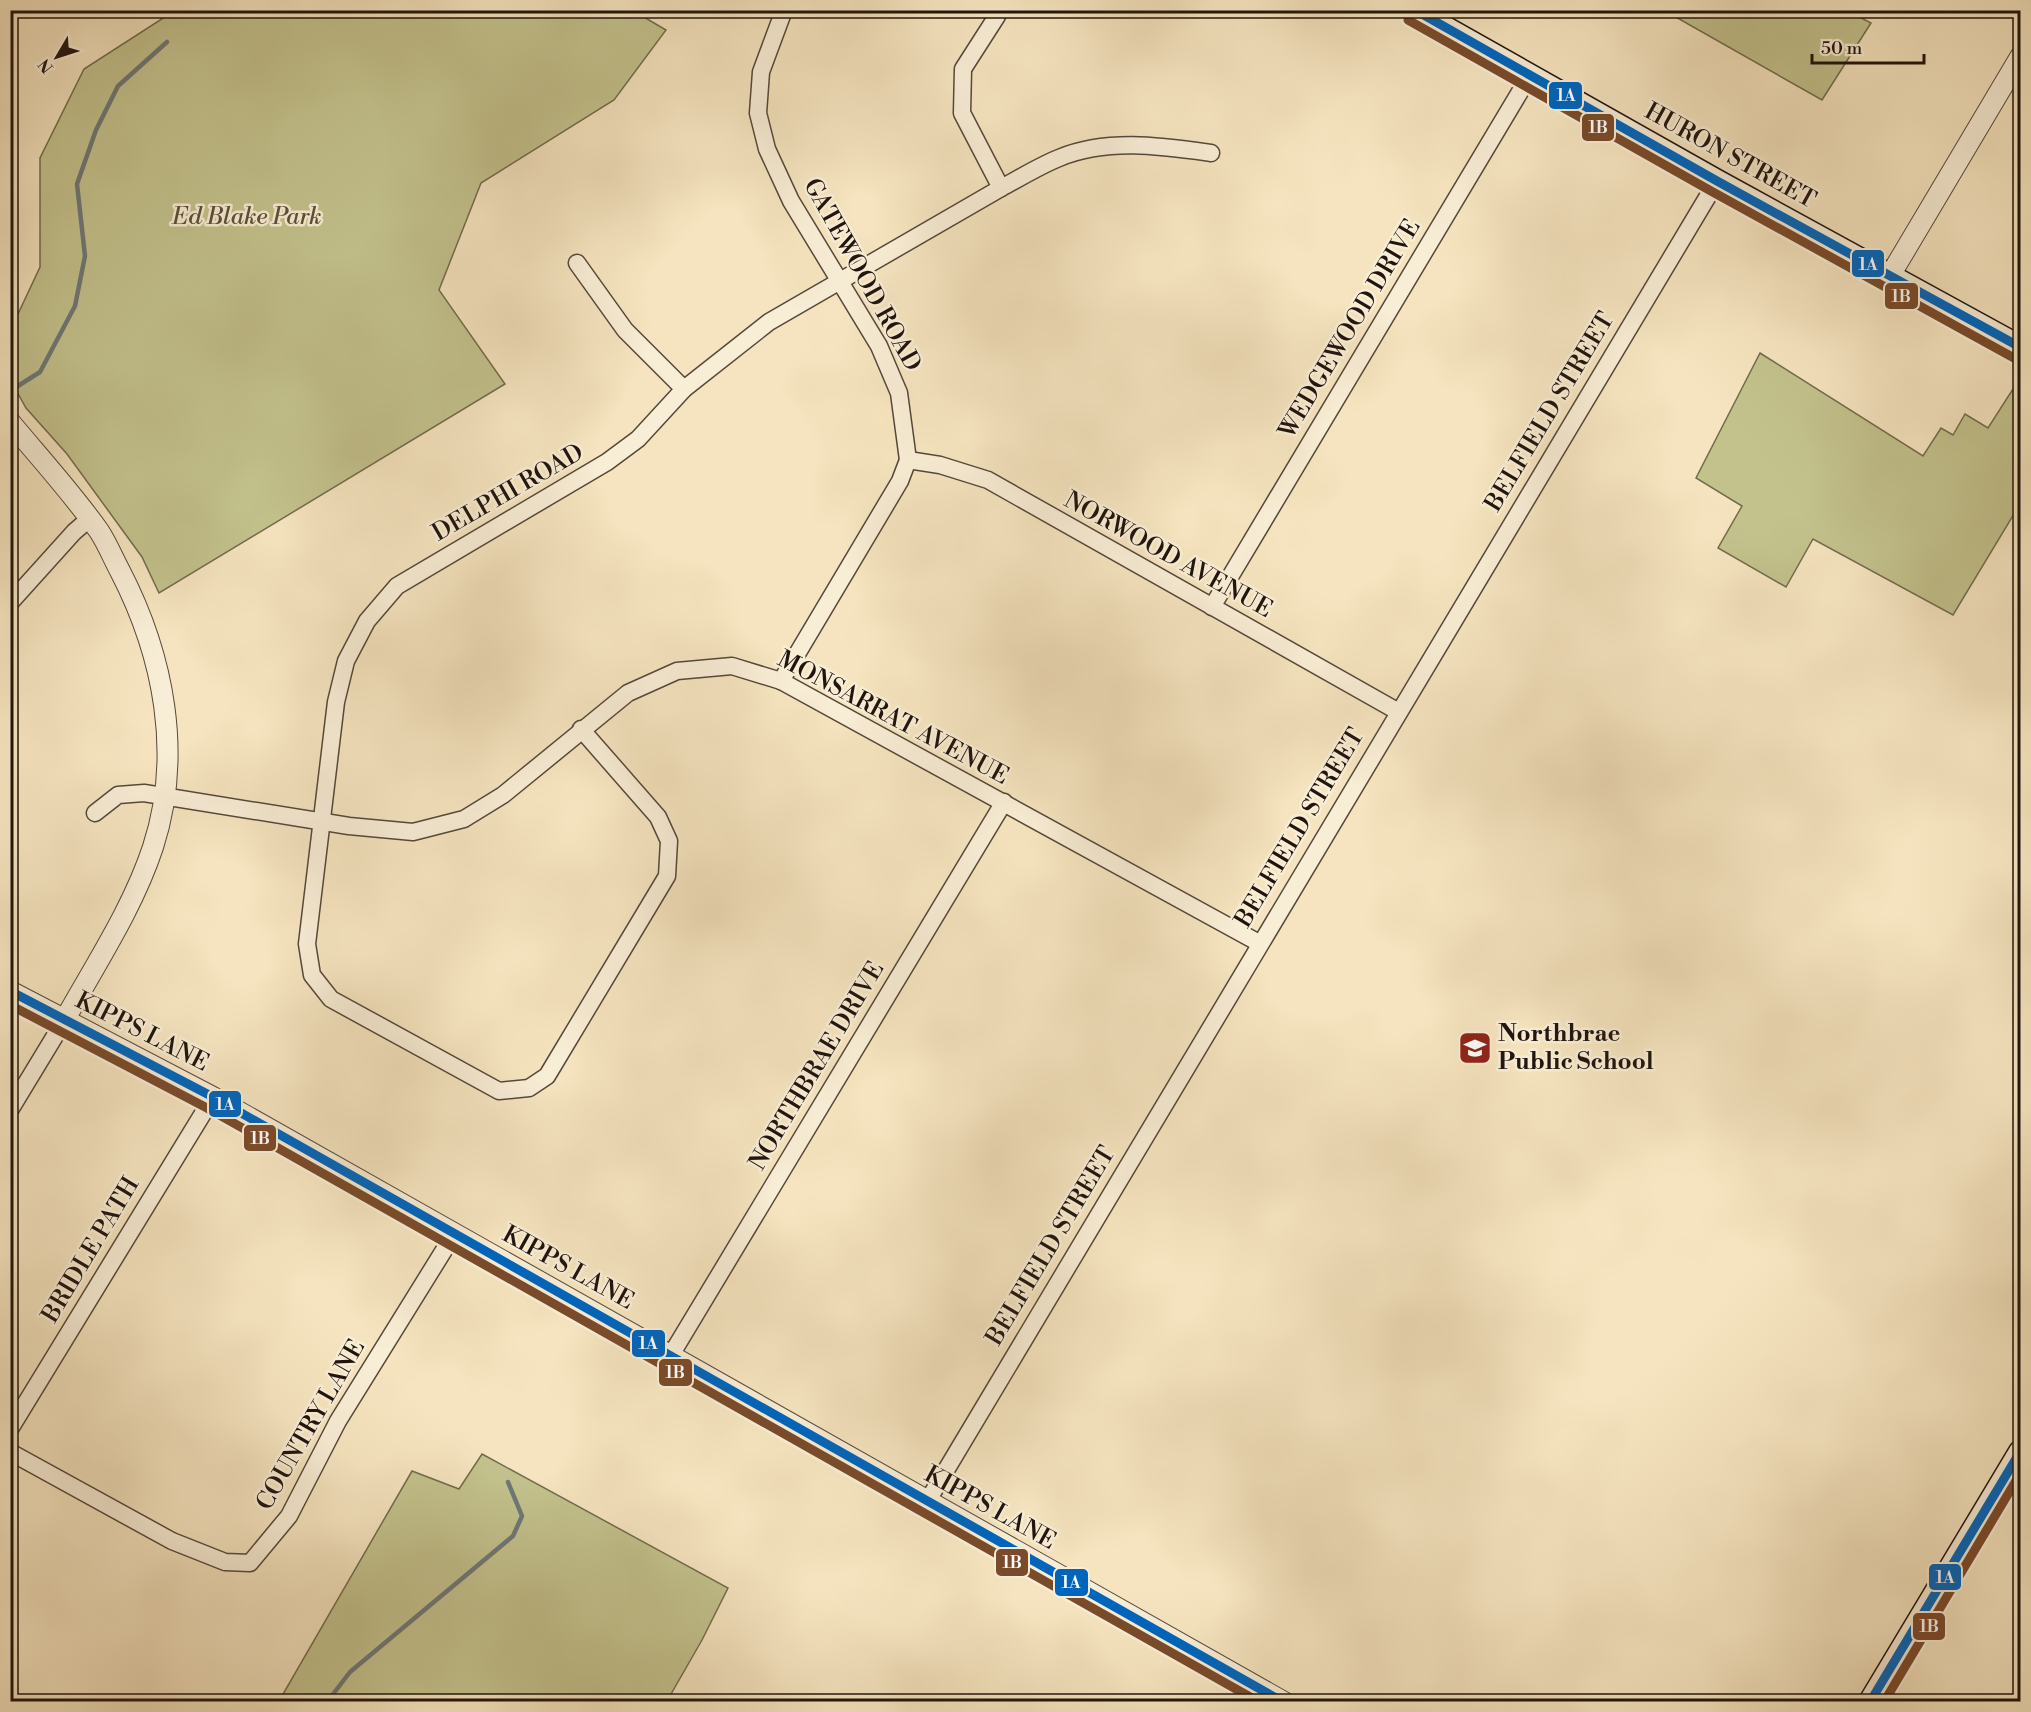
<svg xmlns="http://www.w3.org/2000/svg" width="2031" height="1712" font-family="'Libre Bodoni',serif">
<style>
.green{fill:#c3c28d;stroke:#726b4d;stroke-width:1.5}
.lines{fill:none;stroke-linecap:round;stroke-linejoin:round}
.stream{stroke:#6e7877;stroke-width:4.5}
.minor-casing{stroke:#55483a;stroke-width:19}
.tertiary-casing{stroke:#55483a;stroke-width:22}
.secondary-casing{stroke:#20140d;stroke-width:25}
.minor{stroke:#f8edd5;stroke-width:16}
.tertiary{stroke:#f8edd5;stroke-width:20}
.secondary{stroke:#f8edd5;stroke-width:22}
.bus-1-casing{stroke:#f8edd5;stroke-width:14}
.bus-2-casing{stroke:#f8edd5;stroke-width:14}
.bus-1{stroke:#0065bd;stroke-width:9}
.bus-2{stroke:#7a4b2a;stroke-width:9}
.labels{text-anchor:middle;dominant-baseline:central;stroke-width:5;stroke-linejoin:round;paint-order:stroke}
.street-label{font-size:24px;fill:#20140d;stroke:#f8edd5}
.park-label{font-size:24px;font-style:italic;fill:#59513a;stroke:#f8edd5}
.poi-label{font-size:24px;font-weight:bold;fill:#20140d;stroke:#f8edd5;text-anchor:start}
.line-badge{stroke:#f8edd5;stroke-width:2}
.badge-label{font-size:16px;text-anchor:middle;font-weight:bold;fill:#fff}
</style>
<rect width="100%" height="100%" fill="#f5e4bf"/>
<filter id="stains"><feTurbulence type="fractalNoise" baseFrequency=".00333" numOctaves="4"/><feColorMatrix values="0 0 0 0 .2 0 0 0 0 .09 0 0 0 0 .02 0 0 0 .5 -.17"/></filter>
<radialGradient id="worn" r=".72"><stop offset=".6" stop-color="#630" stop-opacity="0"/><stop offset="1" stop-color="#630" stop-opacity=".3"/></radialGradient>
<g class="green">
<polygon points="632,10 666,30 614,100 481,183 439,290 505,384 159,593 142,557 67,454 26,408 11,381 11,329 40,267 40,158 84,69 174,11"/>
<polygon points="1665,11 1848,11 1871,23 1822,100"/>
<polygon points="1760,353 1923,456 1941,428 1953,435 1965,414 1988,428 2020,378 2020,504 1953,615 1813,539 1786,587 1718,548 1742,506 1696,478"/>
<polygon points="482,1454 728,1588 702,1640 667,1701 279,1701 412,1471 459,1489"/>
</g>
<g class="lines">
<g class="stream">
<polyline points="10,391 40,372 75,306 85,256 77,184 96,130 118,86 167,42"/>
<polyline points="327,1702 350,1672 513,1536 522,1516 508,1482"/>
</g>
<g class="minor-casing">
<g id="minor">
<path d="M 1001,188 C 1020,178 1039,166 1059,158 C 1107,138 1161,146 1211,153"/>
<polyline points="577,263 625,330 684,389"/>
<polyline points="908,460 940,465 988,480 1397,711"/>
<polyline points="10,603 74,532 89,519"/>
<polyline points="1212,607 1530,75"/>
<polyline points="781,681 900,481 908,460 899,393 879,346 791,201 767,149 758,113 761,72 784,10"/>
<polyline points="581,729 658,817 669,841 667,876 547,1076 529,1088 499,1091 331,999 312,975 307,944 336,702 346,661 367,621 397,586 607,462 638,439 684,389 769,322 1001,188 962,113 963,69 997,16 997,10"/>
<polyline points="95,813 118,795 144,793 349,826 413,832 464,819 503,795 628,693 677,671 732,666 781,681 1259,943"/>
<polyline points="10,1110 64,1021"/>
<polyline points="671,1355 1004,802"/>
<polyline points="10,1429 213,1097"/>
<polyline points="10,1452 172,1541 225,1562 250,1563 289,1516 338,1421 454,1234"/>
<polyline points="927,1502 1717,181"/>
</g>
</g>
<g class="tertiary-casing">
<g id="tertiary">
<polyline points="1891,274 2020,57"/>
<path d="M 10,422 C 40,458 72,493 99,531 C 107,543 113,558 120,571 C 164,656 183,755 153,847 C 133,908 95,965 64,1021"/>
<polyline points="10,991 213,1097 1284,1702"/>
</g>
</g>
<g class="secondary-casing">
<g id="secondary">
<polyline points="1414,10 1717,181 2020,347"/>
<polyline points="1870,1702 2020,1452"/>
</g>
</g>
<use href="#minor" class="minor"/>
<use href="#tertiary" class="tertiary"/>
<use href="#secondary" class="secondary"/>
<g class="bus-1-casing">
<g id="bus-1">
<polyline points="1415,10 1717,181 2020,347"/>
<polyline points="10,991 213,1097 1283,1702"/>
<polyline points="1870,1702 2020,1452"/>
</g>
</g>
<g class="bus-2-casing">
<g id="bus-2">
<polyline points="1408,20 1711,191 2014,358"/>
<polyline points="10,1005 207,1108 1259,1702"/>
<polyline points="1884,1702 2020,1474"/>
</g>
</g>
<use href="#bus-1" class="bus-1"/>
<use href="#bus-2" class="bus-2"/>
</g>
<defs>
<g id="school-square" transform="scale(1.725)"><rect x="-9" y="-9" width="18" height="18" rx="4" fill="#8f2418" stroke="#f8edd5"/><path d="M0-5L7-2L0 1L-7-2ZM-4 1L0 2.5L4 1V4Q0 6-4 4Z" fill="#fff"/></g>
</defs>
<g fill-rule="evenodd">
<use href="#school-square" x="1475" y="1048"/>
</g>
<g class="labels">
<g class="street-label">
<text transform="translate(1730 156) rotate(29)">HURON STREET</text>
<text transform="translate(862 275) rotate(61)">GATEWOOD ROAD</text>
<text transform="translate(1350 329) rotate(-59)">WEDGEWOOD DRIVE</text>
<text transform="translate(1550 412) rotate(-59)">BELFIELD STREET</text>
<text transform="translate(508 493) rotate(-30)">DELPHI ROAD</text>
<text transform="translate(1168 555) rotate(29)">NORWOOD AVENUE</text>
<text transform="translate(893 718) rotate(28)">MONSARRAT AVENUE</text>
<text transform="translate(1300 828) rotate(-59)">BELFIELD STREET</text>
<text transform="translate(142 1032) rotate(27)">KIPPS LANE</text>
<text transform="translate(817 1066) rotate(-59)">NORTHBRAE DRIVE</text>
<text transform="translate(1051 1246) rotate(-59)">BELFIELD STREET</text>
<text transform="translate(91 1250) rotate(-59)">BRIDLE PATH</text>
<text transform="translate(568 1268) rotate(29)">KIPPS LANE</text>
<text transform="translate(311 1425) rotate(-60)">COUNTRY LANE</text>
<text transform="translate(990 1508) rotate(29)">KIPPS LANE</text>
</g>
<g class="park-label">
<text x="247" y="217">Ed Blake Park</text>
</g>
<g class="poi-label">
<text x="1498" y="1034">Northbrae<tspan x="1498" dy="28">Public School</tspan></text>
</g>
</g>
<g class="line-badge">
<rect x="1548" y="81" width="35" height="29" rx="6" fill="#0065bd"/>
<rect x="1581" y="113" width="34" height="29" rx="6" fill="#7a4b2a"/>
<rect x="1851" y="249" width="34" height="29" rx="6" fill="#0065bd"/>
<rect x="1884" y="282" width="35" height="28" rx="6" fill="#7a4b2a"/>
<rect x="208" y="1090" width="34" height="28" rx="6" fill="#0065bd"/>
<rect x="243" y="1124" width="34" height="28" rx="6" fill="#7a4b2a"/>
<rect x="631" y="1329" width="35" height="29" rx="6" fill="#0065bd"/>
<rect x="658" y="1358" width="35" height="29" rx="6" fill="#7a4b2a"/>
<rect x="995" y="1548" width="34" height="29" rx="6" fill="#7a4b2a"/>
<rect x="1928" y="1563" width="34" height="28" rx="6" fill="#0065bd"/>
<rect x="1054" y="1568" width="35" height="29" rx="6" fill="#0065bd"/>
<rect x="1912" y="1612" width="34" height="29" rx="6" fill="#7a4b2a"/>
</g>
<g class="badge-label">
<text x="1566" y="101">1A</text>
<text x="1598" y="133">1B</text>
<text x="1868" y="270">1A</text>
<text x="1901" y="302">1B</text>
<text x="225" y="1110">1A</text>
<text x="260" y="1144">1B</text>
<text x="648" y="1349">1A</text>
<text x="675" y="1378">1B</text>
<text x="1012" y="1568">1B</text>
<text x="1945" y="1583">1A</text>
<text x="1071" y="1588">1A</text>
<text x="1929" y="1632">1B</text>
</g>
<rect width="2031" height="1712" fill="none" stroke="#f5e4bf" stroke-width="36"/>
<rect x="12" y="12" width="2007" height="1688" fill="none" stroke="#20140d" stroke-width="3"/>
<rect x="18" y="18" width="1995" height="1676" fill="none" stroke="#20140d" stroke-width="1.5"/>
<g transform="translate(57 57) rotate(231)" stroke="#f8edd5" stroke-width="4.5" paint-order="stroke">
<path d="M0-4.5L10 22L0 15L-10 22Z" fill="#20140d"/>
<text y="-9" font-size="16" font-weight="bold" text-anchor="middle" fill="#20140d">N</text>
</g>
<path d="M1812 54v9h112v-9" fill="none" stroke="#20140d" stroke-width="3"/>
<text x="1821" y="54" font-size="18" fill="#20140d" stroke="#f8edd5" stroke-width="4.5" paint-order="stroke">50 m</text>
<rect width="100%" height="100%" filter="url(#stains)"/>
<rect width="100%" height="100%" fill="url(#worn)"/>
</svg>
